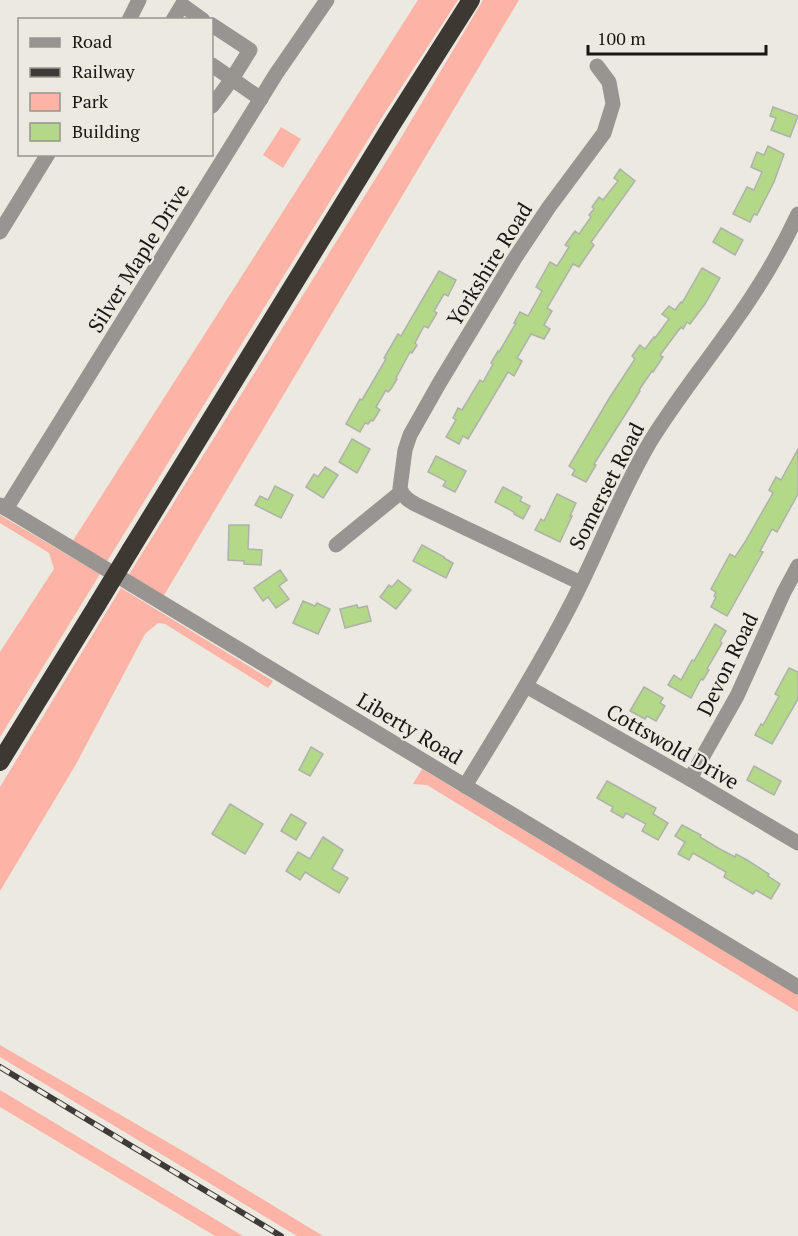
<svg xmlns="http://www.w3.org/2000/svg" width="798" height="1236" font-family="'PT Serif',serif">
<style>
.green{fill:#fdb4a7}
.building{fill:#b3d888;stroke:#aeb2aa;stroke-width:1.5}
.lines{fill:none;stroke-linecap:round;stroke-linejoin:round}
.minor{stroke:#979491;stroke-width:15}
.highway{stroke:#3e3833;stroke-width:18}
.rail-casing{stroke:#3d3b37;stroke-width:6}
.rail{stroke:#ebe9e0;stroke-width:4;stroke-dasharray:11;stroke-linecap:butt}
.highway-bridge{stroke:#3e3833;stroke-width:18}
.labels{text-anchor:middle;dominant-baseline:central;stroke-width:4.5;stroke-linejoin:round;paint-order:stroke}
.street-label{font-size:21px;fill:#181714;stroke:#ebe9e0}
</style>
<rect width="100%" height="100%" fill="#ebe9e0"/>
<g class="green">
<polygon points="418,0 458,0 384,114 106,563 72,542"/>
<polygon points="483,0 519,0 163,597 128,576 402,136"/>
<polygon points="281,127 301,139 283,168 263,155"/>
<polygon points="0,515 100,574 0,737 0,652 54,569 49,553 0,523"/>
<polygon points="121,588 273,681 268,688 165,624 158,623 145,634 75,766 0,891 0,787"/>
<polygon points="422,769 798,995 798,1012 427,785 413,784"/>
<polygon points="0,1045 188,1154 323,1236 297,1236 0,1057"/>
<polygon points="0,1090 243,1236 215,1236 0,1107"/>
</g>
<g class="building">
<polygon points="773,107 798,116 790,137 771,130 776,118 770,116"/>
<polygon points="768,146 784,154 774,182 757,215 754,214 750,222 733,214 747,187 754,190 762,172 751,167 757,152 764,155"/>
<polygon points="620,169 635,181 591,242 594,245 579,267 573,264 547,308 552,311 544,325 550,329 544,339 531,334 517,358 522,361 514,376 508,372 468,439 463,436 459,444 446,437 456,420 453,418 458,408 462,410 480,380 483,382 493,364 491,363 498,351 499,352 516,323 514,323 520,312 528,316 542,291 536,287 550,262 557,266 569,247 565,245 575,231 579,234 591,217 589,215 594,209 592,207 599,197 603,200 618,181 614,178"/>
<polygon points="721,228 743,240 735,255 713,242"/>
<polygon points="702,268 720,278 705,304 690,324 687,322 683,329 681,327 660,355 663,357 653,372 652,371 639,390 640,391 594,464 596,465 586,482 572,475 575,470 569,466 610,397 635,359 632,356 640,345 645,349 654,337 655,338 669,319 662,314 669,306 675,310 681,302 682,303"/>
<polygon points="439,271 456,280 448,296 444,294 434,311 437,313 428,328 424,326 415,343 417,345 412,353 410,352 396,378 397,379 391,389 388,392 386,390 376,407 380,410 373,421 371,420 368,424 365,423 360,432 346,424 360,399 362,400 386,359 384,358 398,334 401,336"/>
<polygon points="352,439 370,449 357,473 339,462"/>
<polygon points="798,449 798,494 777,532 772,529 760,551 763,552 727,616 711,607 716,597 714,596 716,592 711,589 730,554 735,557 745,542 773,493 769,490 776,477 781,480"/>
<polygon points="436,456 466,471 455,492 443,486 446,481 428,472"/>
<polygon points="325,467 338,475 323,498 306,487 314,474 318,477"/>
<polygon points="275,486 293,495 281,518 255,505 260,496 268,500"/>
<polygon points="503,487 522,497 520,501 530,506 523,519 514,514 514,512 495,502"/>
<polygon points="557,494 576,503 570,516 572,516 560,542 535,530 541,519 544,521"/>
<polygon points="229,525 249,525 248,549 262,550 261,565 244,564 244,561 228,560"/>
<polygon points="422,545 444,557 444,558 453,563 446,578 413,561"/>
<polygon points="280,570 287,580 279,586 289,599 276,608 268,597 263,601 254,588"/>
<polygon points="398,580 411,590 396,609 380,597 389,585 392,587"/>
<polygon points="303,601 315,606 317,603 330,609 318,634 293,623"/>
<polygon points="357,605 358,608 367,606 371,621 345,628 340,609"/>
<polygon points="715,624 726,631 720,641 722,643 707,669 709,670 703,680 701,679 691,698 668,685 674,675 681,680 692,660 694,661"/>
<polygon points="789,668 798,672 798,699 772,744 755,735 761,724 763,725 779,696 775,694"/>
<polygon points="644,687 663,698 660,703 665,706 656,721 647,716 645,719 630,711"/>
<polygon points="311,747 323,754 310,776 299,770"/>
<polygon points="754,766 781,781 774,795 747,780"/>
<polygon points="607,781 656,808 653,814 668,823 658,840 642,831 646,824 626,813 623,818 611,811 613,807 597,798"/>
<polygon points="230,804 263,824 245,854 212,834"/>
<polygon points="291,814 306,823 296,840 281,831"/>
<polygon points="682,825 701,835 700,837 718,848 735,857 736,854 747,860 769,874 768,876 780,884 771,899 756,890 753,894 724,877 726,872 693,853 689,860 678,854 685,842 675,836"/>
<polygon points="323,837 343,850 332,869 348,878 339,893 305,872 300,880 286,871 298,852 310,859"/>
</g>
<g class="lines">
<g class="minor">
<polyline points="129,20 139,0"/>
<polyline points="173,20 182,5 203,20"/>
<polyline points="212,25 250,50 232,79 212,106"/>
<polyline points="212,65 261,99"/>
<polyline points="0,232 48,154"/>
<polyline points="0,505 798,987"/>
<polyline points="6,509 276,74 327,0"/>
<polyline points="336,545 401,492"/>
<path d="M 581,583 L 417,505 C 409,501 403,497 400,488 L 405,450 L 410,435 L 440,382 L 515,258 L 549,207 L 604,133 L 613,104 L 609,82 L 597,66"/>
<polyline points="526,686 690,779 798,843"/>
<polyline points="690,779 737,696 784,592 798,566"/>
<path d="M 465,786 C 501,727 538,668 570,606 C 598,552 619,495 650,442 C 674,403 702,368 728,331 C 755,294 779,255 798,214"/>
</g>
<g class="highway">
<polyline points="131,549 391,126 471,0"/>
<polyline points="0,762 97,605"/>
</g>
<g class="rail-casing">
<polyline id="rail" points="0,1067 281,1236"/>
</g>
<use href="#rail" class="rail"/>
<polyline class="highway-bridge" points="97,605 131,549"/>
</g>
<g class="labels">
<g class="street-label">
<text transform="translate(138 258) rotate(-58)">Silver Maple Drive</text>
<text transform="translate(489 264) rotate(-58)">Yorkshire Road</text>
<text transform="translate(606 486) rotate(-63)">Somerset Road</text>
<text transform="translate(727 664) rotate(-64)">Devon Road</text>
<text transform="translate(410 728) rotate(31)">Liberty Road</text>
<text transform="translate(673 746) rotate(30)">Cottswold Drive</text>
</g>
</g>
<rect x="18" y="18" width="195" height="138" fill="#ebe9e0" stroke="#97958e" stroke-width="1.5"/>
<rect x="30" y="38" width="30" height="9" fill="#979491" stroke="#97958e" stroke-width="1.5"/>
<text x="72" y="48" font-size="18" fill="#181714">Road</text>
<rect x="30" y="68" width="30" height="9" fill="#3d3b37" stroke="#97958e" stroke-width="1.5"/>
<text x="72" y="78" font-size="18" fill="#181714">Railway</text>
<rect x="30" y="93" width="30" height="18" fill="#fdb4a7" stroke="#97958e" stroke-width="1.5"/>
<text x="72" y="108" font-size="18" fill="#181714">Park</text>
<rect x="30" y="123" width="30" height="18" fill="#b3d888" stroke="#97958e" stroke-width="1.5"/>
<text x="72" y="138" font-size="18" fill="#181714">Building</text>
<path d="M588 45v9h178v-9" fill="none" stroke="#181714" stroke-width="3"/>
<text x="597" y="45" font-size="18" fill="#181714" stroke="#ebe9e0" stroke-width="4.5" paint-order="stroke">100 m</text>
</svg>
